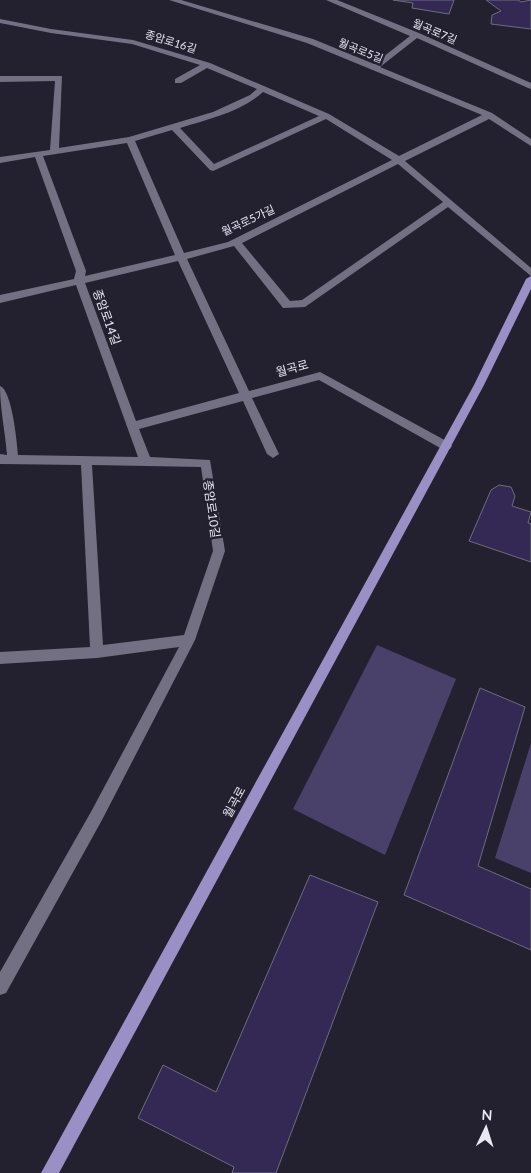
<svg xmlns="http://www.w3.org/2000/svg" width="531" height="1173" font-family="Lato,'Noto Sans KR',sans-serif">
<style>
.green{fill:#4a416b}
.building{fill:#342954;stroke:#6f6c7f}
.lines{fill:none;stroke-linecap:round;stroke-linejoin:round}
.minor{fill:#737083;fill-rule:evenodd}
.major{fill:#9b90c5;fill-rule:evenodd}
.labels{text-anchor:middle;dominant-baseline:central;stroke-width:5;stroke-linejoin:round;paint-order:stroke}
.far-street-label{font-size:11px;fill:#e8e7f2;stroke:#232030}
.street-label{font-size:12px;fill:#e8e7f2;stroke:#232030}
</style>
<rect width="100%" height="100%" fill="#232030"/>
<g class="green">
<polygon points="377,645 456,679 385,855 293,809"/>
<polygon points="531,743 531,873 495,858"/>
</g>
<g class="building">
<polygon points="393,0 454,0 449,14 412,8 413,3"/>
<polygon points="486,0 518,0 521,2 531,0 531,29 491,24 492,15 501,11"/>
<polygon points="499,485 511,487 515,496 512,506 531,512 528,523 531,524 531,562 469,541 491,490"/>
<polygon points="480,688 525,707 478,866 531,889 531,950 404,895"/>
<polygon points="310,875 378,902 276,1173 232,1173 234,1167 138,1118 163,1065 216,1092"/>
</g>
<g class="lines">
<path class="minor" d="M 169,0 L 181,0 L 313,39 L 374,64 L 410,36 L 326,0 L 337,0 L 419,33 L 531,83 L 531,89 L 528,88 L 417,38 L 380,67 L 492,113 L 531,139 L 531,146 L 489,119 L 405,161 L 531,268 L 531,276 L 448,207 L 305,307 L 283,308 L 234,246 L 187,259 L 249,391 L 320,372 L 450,443 L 452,446 L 450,449 L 442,449 L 319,380 L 252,398 L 279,454 L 273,458 L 267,454 L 243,401 L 139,429 L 150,457 L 210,460 L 225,551 L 195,640 L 102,820 L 6,993 L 0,995 L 0,972 L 92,810 L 179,647 L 97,658 L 0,664 L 0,652 L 90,647 L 81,465 L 0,464 L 0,454 L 7,455 C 5,431 0,409 0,386 C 12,390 17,442 18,455 L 138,457 L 76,285 L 0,303 L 0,295 L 74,279 L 76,271 L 35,157 L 0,163 L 0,157 L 50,150 L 55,81 L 0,82 L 0,76 L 62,76 L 59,148 L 129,137 L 213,112 L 250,95 L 257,89 L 207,68 L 181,83 L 175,83 L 175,79 L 200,65 L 132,44 L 51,33 L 0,23 L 0,19 L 51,29 L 133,40 L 210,63 L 329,114 L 399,156 L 482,115 L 307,43 ZM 263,92 L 319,116 L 214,164 L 180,128 C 208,119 241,112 263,92 ZM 326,119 L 392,160 L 228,242 L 184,253 L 135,141 L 172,130 L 210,170 L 213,171 ZM 127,143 L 175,255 L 85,276 L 86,271 L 43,156 ZM 398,164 L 443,202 L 302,300 L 290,301 L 242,243 ZM 178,261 L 239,393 L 136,421 L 85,283 ZM 92,465 L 201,467 L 213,551 L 184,635 L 103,645 Z"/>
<polygon class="major" points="531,276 531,289 484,385 59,1173 41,1173 474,385 526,279"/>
</g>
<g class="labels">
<g class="far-street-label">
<text transform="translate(435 31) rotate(23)">월곡로7길</text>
<text transform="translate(171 41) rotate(17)">종암로16길</text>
<text transform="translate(361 50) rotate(22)">월곡로5길</text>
<text transform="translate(248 220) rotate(-25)">월곡로5가길</text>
</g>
<g class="street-label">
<text transform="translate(107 317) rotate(70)">종암로14길</text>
<text transform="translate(292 368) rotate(-15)">월곡로</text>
<text transform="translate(212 509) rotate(82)">종암로10길</text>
<text transform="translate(234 802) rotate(-61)">월곡로</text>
</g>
</g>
<g transform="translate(486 1128) rotate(4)" stroke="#232030" stroke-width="4" paint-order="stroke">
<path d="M0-4L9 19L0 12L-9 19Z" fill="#e8e7f2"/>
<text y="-8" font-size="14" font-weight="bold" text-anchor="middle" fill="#e8e7f2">N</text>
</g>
</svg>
